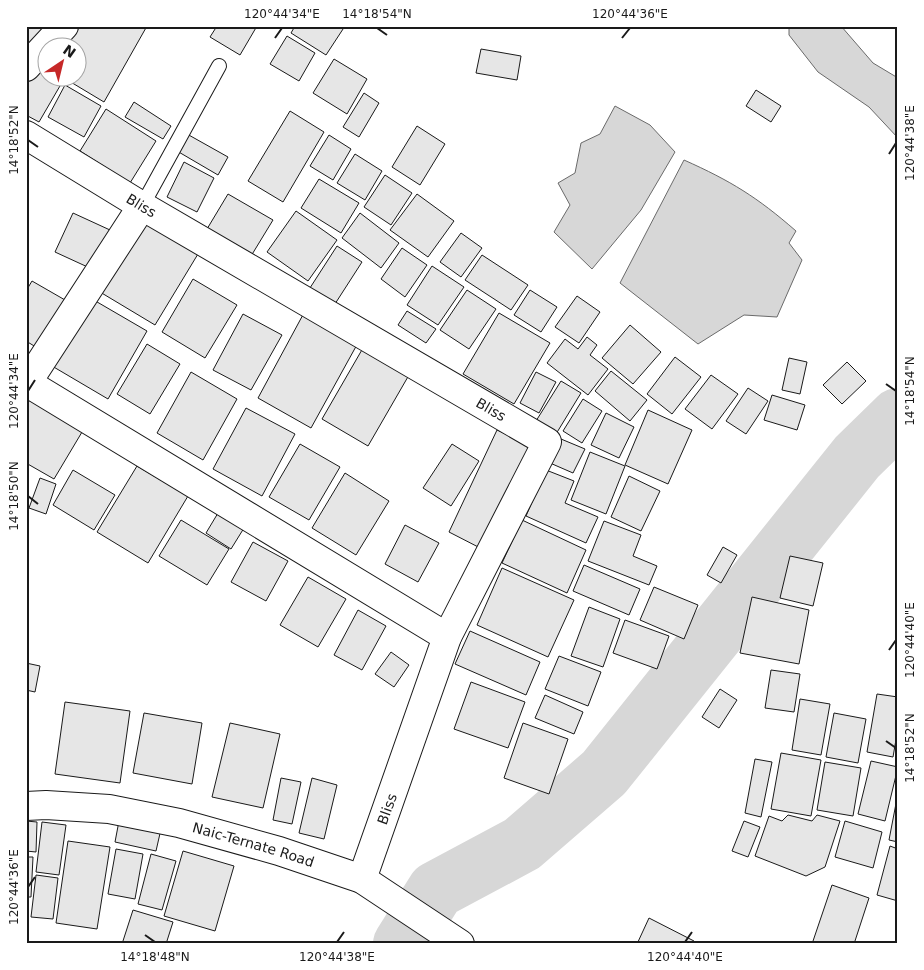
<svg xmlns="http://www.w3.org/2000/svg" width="924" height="970" font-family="'DejaVu Sans',sans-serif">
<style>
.water{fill:#d7d7d7;stroke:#6a6a6a}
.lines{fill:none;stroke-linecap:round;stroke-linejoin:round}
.river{stroke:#d7d7d7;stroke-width:58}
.building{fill:#e6e6e6;stroke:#1a1a1a}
.lane-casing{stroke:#1a1a1a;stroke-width:16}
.street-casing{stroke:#1a1a1a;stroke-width:30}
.secondary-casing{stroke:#1a1a1a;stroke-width:30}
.lane{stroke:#fff;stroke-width:14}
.street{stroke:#fff;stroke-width:28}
.secondary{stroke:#fff;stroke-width:28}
.ticks{fill:none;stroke:#1a1a1a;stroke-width:2}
.labels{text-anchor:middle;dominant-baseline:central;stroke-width:4;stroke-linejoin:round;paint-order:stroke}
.street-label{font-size:14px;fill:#1a1a1a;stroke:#fff}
.neatline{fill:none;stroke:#1a1a1a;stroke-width:2}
.ticks-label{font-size:12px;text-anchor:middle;fill:#1a1a1a}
</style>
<rect width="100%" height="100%" fill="#fff"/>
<g class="water">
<polygon points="789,26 841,26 873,63 898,78 898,138 869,107 818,72 789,35"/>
<polygon points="615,106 650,125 675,152 641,210 592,269 554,232 570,205 558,183 575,173 581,143 600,134"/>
<path d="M 684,160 C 731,181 757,197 796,231 L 789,243 L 802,260 L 777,317 L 744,315 L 698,344 L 620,283 Z"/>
</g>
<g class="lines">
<polyline class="river" points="402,944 436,890 522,844 604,773 857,457 898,417"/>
</g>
<g class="building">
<polygon points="26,26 57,26 36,52 26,45"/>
<polygon points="72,26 147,26 104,102 64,78 78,78 78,48 60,48"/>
<polygon points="217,26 257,26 240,55 210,37"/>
<polygon points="295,26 345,26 326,55 291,33"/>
<polygon points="287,36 315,53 299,81 270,64"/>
<polygon points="481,49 521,56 517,80 476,73"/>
<polygon points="334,59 367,79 347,114 313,93"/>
<polygon points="34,62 48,70 48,78 64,79 39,122 26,115 26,75"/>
<polygon points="65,85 101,106 84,137 48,117"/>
<polygon points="756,90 781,106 771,122 746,106"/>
<polygon points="364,93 379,103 359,137 343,127"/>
<polygon points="134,102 171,126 163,139 125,117"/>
<polygon points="106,109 156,141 130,183 80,151"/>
<polygon points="290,111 324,132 283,202 248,181"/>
<polygon points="417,126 445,144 420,185 392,167"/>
<polygon points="187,134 228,157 218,175 177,151"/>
<polygon points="329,135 351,149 333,180 310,166"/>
<polygon points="355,154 382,171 365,200 337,183"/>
<polygon points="184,162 214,178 197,212 167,197"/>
<polygon points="385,175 412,193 391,225 364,207"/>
<polygon points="319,179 359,203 341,233 301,208"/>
<polygon points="228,194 273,220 248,261 204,234"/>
<polygon points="417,194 454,221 428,257 390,230"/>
<polygon points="296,211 337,240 308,281 267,252"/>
<polygon points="73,213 110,230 92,269 55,252"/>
<polygon points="360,213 399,243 381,268 342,238"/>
<polygon points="146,216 201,249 155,325 100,292"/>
<polygon points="461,233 482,248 461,277 440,262"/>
<polygon points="337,246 362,262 333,307 308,291"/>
<polygon points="402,248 427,265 405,297 381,279"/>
<polygon points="482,255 528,285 511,310 465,280"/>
<polygon points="432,266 464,287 438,325 407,305"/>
<polygon points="193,279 237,305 205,358 162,332"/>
<polygon points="32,281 72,304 44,352 26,341 26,291"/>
<polygon points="467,290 496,309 469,349 440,330"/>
<polygon points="530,290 557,307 541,332 514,315"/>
<polygon points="577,296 600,312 579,343 555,327"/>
<polygon points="92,299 147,331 108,399 52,366"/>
<polygon points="305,311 359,341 311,428 258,398"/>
<polygon points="407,311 436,329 426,343 398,325"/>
<polygon points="499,313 550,343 514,404 463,374"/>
<polygon points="243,314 282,335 251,390 213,370"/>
<polygon points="630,325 661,352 633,384 602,358"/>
<polygon points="587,337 597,345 590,355 608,369 588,395 547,363 565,339 578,349"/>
<polygon points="147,344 180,364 150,414 117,394"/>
<polygon points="363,348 409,375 368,446 322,419"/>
<polygon points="675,357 701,377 672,414 647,394"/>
<polygon points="789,358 807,362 800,394 782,390"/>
<polygon points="847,362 866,381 842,404 823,385"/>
<polygon points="611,371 647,400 630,421 595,391"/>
<polygon points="191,372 237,399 203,460 157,433"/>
<polygon points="536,372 556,382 539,413 520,403"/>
<polygon points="711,375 738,394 712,429 685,409"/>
<polygon points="561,381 581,393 556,434 536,421"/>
<polygon points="748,388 768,401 746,434 726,421"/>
<polygon points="35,391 88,422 54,479 26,463 26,406"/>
<polygon points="772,395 805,405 797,430 764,420"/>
<polygon points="583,399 602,411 582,443 563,431"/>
<polygon points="246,408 295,434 262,496 213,469"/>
<polygon points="648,410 692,430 668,484 625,465"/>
<polygon points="606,413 634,427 619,458 591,445"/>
<polygon points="497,430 535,448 486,551 449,532"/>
<polygon points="561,439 585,449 573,473 550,463"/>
<polygon points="300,444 340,467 309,520 269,497"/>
<polygon points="452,444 479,461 451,506 423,488"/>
<polygon points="590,452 625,466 606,514 571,500"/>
<polygon points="137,466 188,496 148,563 97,532"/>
<polygon points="73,470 115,495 94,530 53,505"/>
<polygon points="546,470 574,481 565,503 598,517 586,543 526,516"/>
<polygon points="345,473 389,501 356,555 312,528"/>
<polygon points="629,476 660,491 641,531 611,517"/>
<polygon points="40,478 56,484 46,514 29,508"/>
<polygon points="218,513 244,528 231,549 206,533"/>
<polygon points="181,520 229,549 207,585 159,556"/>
<polygon points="522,520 586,550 567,593 502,563"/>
<polygon points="604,521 641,535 633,556 657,566 649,585 588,561"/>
<polygon points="405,525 439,543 418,582 385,564"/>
<polygon points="253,542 288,561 266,601 231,582"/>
<polygon points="723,547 737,555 721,583 707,575"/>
<polygon points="790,556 823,563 813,606 780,598"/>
<polygon points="584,565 640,589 629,615 573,591"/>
<polygon points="502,568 574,600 548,657 477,625"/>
<polygon points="308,577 346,599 318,647 280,625"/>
<polygon points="654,587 698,605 684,639 640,620"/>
<polygon points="752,597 809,610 799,664 740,653"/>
<polygon points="589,607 620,619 603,667 571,656"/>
<polygon points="358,610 386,626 362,670 334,655"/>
<polygon points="625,620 669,636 657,669 613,653"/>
<polygon points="470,631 540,662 526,695 455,664"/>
<polygon points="391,652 409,665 394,687 375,674"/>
<polygon points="559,656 601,672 588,706 545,689"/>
<polygon points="26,663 40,666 35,692 26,690"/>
<polygon points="771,670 800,674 794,712 765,708"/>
<polygon points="471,682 525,702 508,748 454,729"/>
<polygon points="720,689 737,700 719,728 702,717"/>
<polygon points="877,694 898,697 898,728 893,757 867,752"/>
<polygon points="545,695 583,712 574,734 535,718"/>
<polygon points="800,699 830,704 821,755 792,750"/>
<polygon points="65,702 130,711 120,783 55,774"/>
<polygon points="144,713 202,723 192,784 133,773"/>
<polygon points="834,713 866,719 858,763 826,757"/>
<polygon points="230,723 280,734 263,808 212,797"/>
<polygon points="523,723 568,739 549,794 504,778"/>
<polygon points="781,753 821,760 811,816 771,809"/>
<polygon points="755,759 772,762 761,817 745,813"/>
<polygon points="871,761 898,767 885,821 858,814"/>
<polygon points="825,762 861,768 853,816 817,810"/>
<polygon points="281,778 301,782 292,824 273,820"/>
<polygon points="312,778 337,785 324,839 299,833"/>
<polygon points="898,793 898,842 889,840"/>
<polygon points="788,815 812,821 817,815 840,821 825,867 806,876 755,856 769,816 782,821"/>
<polygon points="26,821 37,822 36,852 26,851"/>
<polygon points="119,821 161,829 156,851 115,842"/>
<polygon points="744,821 760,827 748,857 732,851"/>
<polygon points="845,821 882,832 873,868 835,857"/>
<polygon points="42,822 66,825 59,875 36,872"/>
<polygon points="68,841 110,847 97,929 56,923"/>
<polygon points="890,846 898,849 898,901 877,895"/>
<polygon points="116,849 143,854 135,899 108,894"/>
<polygon points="183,851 234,866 215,931 164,916"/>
<polygon points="151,854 176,861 162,910 138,904"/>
<polygon points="26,857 33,857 31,897 26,897"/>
<polygon points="36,875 58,878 53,919 31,917"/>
<polygon points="832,885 869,898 854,944 812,944"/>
<polygon points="133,910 173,922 166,944 122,944"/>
<polygon points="649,918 694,941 692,944 637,944"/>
</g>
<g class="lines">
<g class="lane-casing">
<polyline id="lane" points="142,206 219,66"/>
</g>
<g class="street-casing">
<g id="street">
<polyline points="26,67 64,26"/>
<path id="s1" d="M 26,135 L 142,206 L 547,442 L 447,637 L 362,879"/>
<polyline points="26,382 447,637"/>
<polyline points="27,383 142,206"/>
</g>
</g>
<g class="secondary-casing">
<g id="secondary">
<path id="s2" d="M 26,806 L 46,805 L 109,809 L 179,823 L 279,851 L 362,879 L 460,944"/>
</g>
</g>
<use href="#lane" class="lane"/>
<use href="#street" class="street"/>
<use href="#secondary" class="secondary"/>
</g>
<path class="ticks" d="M 377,28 L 387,35M 275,38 L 282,28M 622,38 L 630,28M 28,140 L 38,147M 889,154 L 896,143M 886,384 L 896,391M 28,391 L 35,380M 28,496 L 38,504M 889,650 L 896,640M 886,741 L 896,748M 28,887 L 35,877M 145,935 L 155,942M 337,942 L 344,932M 685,942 L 692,932"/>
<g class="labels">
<g class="street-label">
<text stroke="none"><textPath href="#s1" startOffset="135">Bliss</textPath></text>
<text stroke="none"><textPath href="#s1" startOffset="540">Bliss</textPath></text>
<text transform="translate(387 809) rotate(-70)">Bliss</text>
<text stroke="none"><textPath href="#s2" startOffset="232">Naic-Ternate Road</textPath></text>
</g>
</g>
<rect width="924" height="970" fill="none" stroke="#ffffff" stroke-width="55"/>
<g transform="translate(62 62) rotate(35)"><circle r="24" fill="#ffffff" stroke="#a3a3a3"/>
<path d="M0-4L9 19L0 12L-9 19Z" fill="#c62828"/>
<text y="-8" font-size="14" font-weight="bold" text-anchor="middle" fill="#1a1a1a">N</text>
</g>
<rect x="28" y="28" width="868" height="914" class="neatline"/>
<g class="ticks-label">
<text x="282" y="18">120°44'34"E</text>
<text x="377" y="18">14°18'54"N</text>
<text x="630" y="18">120°44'36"E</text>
<text transform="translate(14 140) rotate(-90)" y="4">14°18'52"N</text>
<text transform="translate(910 143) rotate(-90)" y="4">120°44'38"E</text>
<text transform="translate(14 391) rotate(-90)" y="4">120°44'34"E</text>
<text transform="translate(910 391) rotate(-90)" y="4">14°18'54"N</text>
<text transform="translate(14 496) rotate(-90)" y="4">14°18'50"N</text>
<text transform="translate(910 640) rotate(-90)" y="4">120°44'40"E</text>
<text transform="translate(910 748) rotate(-90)" y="4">14°18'52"N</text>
<text transform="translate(14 887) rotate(-90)" y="4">120°44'36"E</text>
<text x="155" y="961">14°18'48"N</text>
<text x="337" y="961">120°44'38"E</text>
<text x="685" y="961">120°44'40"E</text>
</g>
</svg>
